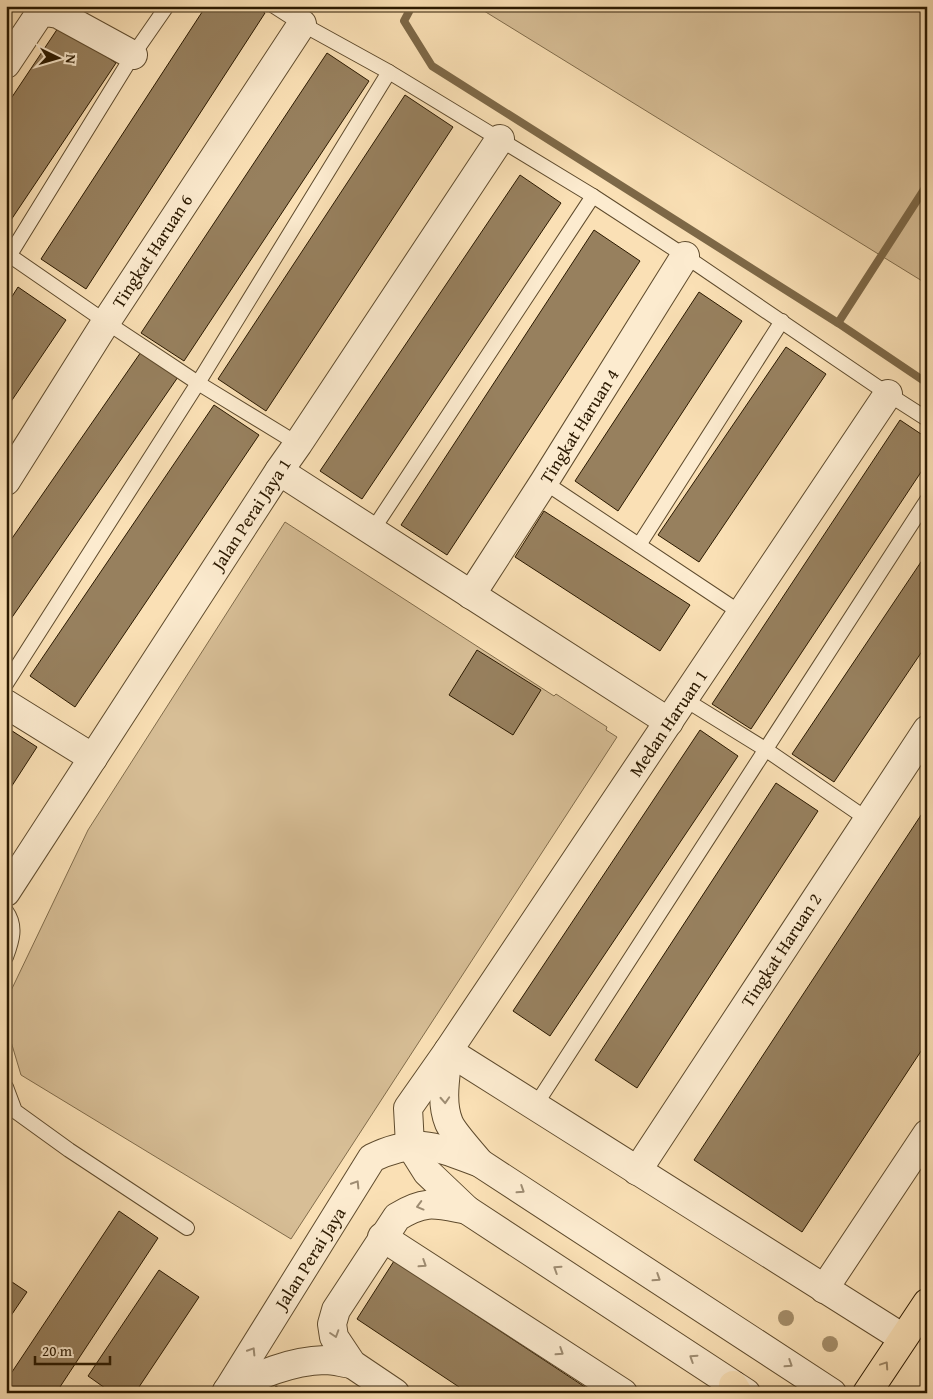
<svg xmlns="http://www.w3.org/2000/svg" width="933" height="1399" font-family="'Gentium Book Plus',serif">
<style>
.green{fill:#d7be96;stroke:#816c4b}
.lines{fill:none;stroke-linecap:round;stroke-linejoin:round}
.stream{stroke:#7d6847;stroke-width:8}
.building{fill:#97805e;stroke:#2b1900}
.service-casing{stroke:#5f4b2d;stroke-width:16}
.minor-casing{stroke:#5f4b2d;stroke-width:30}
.motorway-casing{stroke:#2b1900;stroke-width:30}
.service{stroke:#fcebcf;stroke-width:14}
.minor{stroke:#fcebcf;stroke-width:28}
.motorway{stroke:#fae0b5;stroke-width:28}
.tree{fill:#a58e6a}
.oneway{stroke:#9e8c72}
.oneway2{stroke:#9d8664}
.labels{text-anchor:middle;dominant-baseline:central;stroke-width:5;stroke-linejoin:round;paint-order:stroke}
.street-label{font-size:18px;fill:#2b1900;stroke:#fcebcf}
</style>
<rect width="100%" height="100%" fill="#fae0b5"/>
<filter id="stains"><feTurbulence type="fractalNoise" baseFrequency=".004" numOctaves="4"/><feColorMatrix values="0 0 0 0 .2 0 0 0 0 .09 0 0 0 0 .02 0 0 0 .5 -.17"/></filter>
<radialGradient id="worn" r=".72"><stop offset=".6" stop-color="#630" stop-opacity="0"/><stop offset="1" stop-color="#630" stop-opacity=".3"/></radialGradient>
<g class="green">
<polygon points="476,6 927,6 927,284"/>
<polygon points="285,522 554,696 556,694 607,727 606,730 617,737 291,1239 21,1075 6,1025 6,1001 88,830"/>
</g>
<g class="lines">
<g class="stream">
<polyline points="412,6 404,21 432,66 838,323 927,383"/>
<polyline points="838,323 927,185"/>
</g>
</g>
<g class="building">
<polygon points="206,6 254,6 265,13 86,289 41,259"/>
<polygon points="60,25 116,63 9,223 6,221 6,106"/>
<polygon points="327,53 369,81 184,361 141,333"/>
<polygon points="405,95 453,127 266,411 218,379"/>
<polygon points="520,175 561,203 362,499 320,471"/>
<polygon points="594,230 640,261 447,555 401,525"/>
<polygon points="18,287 66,320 6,409 6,306"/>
<polygon points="699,292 742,321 618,511 575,481"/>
<polygon points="786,347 826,374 699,562 658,535"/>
<polygon points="141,352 178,377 6,626 6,547"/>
<polygon points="214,405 259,435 75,707 30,676"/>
<polygon points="900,420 927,438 927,463 751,729 712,704"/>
<polygon points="544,511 690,605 660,651 515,557"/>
<polygon points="927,553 927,644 834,782 792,754"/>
<polygon points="477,650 541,690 513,735 449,695"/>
<polygon points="6,727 37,747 6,795"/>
<polygon points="700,730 738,756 550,1036 513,1011"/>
<polygon points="776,783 818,811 637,1088 595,1060"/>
<polygon points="927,806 927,1042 802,1232 694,1160"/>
<polygon points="119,1211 158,1238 56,1393 6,1393 6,1381"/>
<polygon points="394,1261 594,1393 468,1393 357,1319"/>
<polygon points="159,1270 199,1297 135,1393 112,1393 88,1376"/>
<polygon points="6,1278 27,1292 6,1323"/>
<polygon points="276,1386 286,1393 272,1393"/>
</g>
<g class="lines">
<g class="service-casing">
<g id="service">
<polyline points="274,6 302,24 389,72 593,196 685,256 888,394 927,419"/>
<polyline points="6,253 106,322 198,383 298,444"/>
<polyline points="6,261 133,55 167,6"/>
<polyline points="544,482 741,613"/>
<polyline points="372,531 593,196"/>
<polyline points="639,545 782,321"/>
<polyline points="6,684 198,383 389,72"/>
<polyline points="684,699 765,749 867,819"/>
<path d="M 6,911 C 17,926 12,941 6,957"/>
<polyline points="6,1087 15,1111 69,1150 187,1228"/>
<polyline points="535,1106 927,500"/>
</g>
</g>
<g class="minor-casing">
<g id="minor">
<polyline points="6,64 38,16 46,12 58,14 133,55"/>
<polyline points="279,471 669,722"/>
<polyline points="6,481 106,322 302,24"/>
<polyline points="471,595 544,482 685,256"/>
<polyline points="6,704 93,758"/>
<polyline points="6,892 279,471 298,444 500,139"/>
<polyline points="448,1051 903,1338"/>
<path d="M 448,1053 C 446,1075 440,1102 449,1123 C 454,1134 472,1153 480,1163"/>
<polyline points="637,1171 927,730"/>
<polyline points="382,1237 623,1393"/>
<polyline points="824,1289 927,1134"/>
<path d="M 227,1391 C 259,1375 289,1361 325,1360 C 334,1360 343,1363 352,1364"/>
<path d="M 226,1393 L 372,1158 C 417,1136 437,1147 480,1163 L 832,1393"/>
<path d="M 395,1393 L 352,1364 L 334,1337 L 332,1324 L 336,1310 L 397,1217 C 426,1199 436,1204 467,1210"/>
<polyline points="746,1393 467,1210 427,1172 410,1145 408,1108 448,1051 888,394"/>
</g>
</g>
<g class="motorway-casing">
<g id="motorway">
<polyline points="733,1385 738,1393"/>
<polyline points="867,1393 927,1303"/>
</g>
</g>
<use href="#service" class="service"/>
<use href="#minor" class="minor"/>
<use href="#motorway" class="motorway"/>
</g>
<g class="tree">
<circle cx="786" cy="1318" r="8"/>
<circle cx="830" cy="1344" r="8"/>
</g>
<defs><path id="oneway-chevron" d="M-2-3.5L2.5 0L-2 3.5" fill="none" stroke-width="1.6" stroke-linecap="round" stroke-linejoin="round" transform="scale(1.25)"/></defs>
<g class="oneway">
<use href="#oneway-chevron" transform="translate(445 1100) rotate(87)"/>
<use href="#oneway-chevron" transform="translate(356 1184) rotate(-58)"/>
<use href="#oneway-chevron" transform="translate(521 1190) rotate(33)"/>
<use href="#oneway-chevron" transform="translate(420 1206) rotate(165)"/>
<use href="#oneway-chevron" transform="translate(423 1264) rotate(33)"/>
<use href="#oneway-chevron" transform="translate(557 1269) rotate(-147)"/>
<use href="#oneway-chevron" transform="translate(657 1278) rotate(33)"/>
<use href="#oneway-chevron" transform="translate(335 1334) rotate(72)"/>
<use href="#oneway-chevron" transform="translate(252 1351) rotate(-58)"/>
<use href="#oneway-chevron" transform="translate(560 1352) rotate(33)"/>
<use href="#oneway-chevron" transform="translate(693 1358) rotate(-147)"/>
<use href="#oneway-chevron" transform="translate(789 1364) rotate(33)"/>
</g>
<use class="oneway2" href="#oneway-chevron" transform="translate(885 1365) rotate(-56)"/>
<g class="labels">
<g class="street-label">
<text transform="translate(152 251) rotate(-57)">Tingkat Haruan 6</text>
<text transform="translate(579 426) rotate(-58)">Tingkat Haruan 4</text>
<text transform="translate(251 514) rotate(-57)">Jalan Perai Jaya 1</text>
<text transform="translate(668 723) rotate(-56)">Medan Haruan 1</text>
<text transform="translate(781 950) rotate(-57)">Tingkat Haruan 2</text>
<text transform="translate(310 1258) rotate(-58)">Jalan Perai Jaya</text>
</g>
</g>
<rect width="933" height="1399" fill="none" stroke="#fae0b5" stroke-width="25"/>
<rect x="8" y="8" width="918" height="1384" fill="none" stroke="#2b1900" stroke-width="2.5"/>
<rect x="12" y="12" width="908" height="1374" fill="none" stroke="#2b1900"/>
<g transform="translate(58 58) rotate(95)" stroke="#fcebcf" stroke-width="4" paint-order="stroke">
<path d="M0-4L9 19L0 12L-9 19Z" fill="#2b1900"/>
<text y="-8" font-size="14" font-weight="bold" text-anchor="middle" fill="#2b1900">N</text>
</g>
<path d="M35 1356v8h75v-8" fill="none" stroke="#2b1900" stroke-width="2.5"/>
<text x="42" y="1356" font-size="15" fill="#2b1900" stroke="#fcebcf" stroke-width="4" paint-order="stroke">20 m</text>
<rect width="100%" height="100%" filter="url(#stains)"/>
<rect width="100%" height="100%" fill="url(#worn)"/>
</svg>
